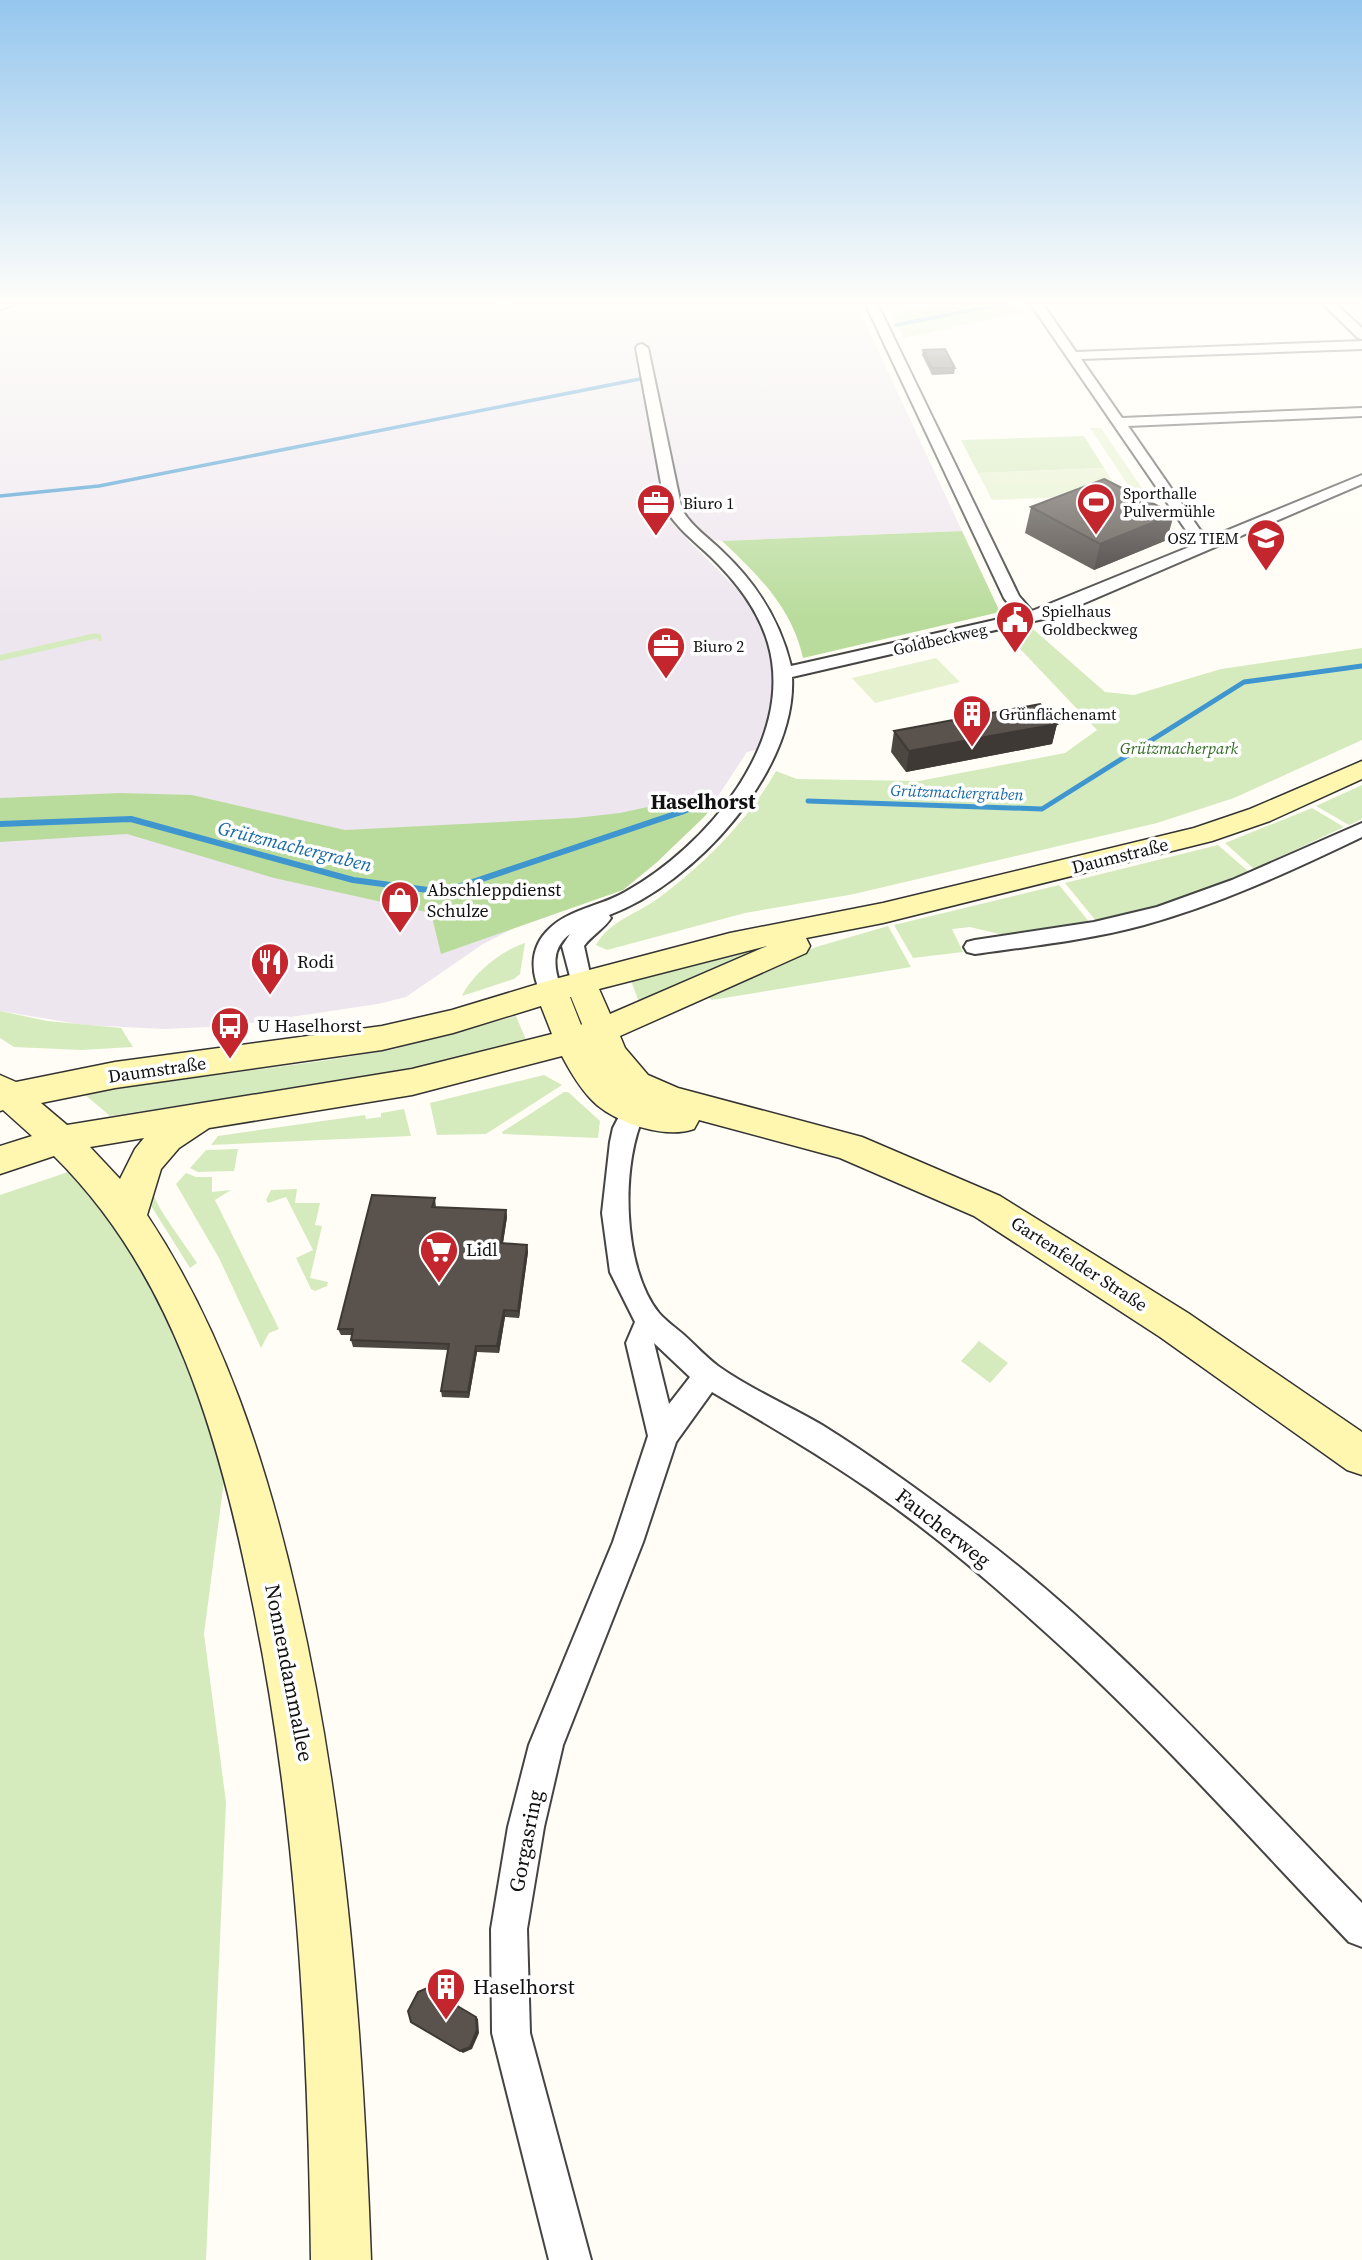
<svg xmlns="http://www.w3.org/2000/svg" width="1362" height="2260" viewBox="0 0 1362 2260" font-family="'Source Serif 4',serif">
<style>
.industrial{fill:#eee6ef}
.green{fill:#d5ebbd}
.forest{fill:#b9dc9c}
.pitch{fill:#e6f2cf}
.lines{fill:none;stroke-linecap:round;stroke-linejoin:round}
.stream-far2{stroke:#3f96cf;stroke-width:3.5}
.stream-far1{stroke:#3f96cf;stroke-width:5}
.stream{stroke:#3f96cf;stroke-width:6}
.street-casing{stroke:#444;stroke-width:4}
.secondary-casing{stroke:#333;stroke-width:3}
.street{fill:#fff;fill-rule:evenodd}
.secondary{fill:#fff6b0;fill-rule:evenodd}
.wall{fill:#4d4742}
.shaded-wall{fill:#3f3936}
.building{fill:#5a524d;stroke:#3f3936;stroke-width:2}
.labels{text-anchor:middle;stroke-width:7;stroke-linejoin:round;paint-order:stroke}
.far-poi-label{font-size:16px;fill:#111;stroke:#fff;text-anchor:start}
.far-street-label{font-size:16px;fill:#111;stroke:#fff}
.far-park-label{font-size:16px;font-style:italic;fill:#2f6b1f;stroke:#fff}
.far-water-label{font-size:16px;font-style:italic;fill:#1768a6;stroke:#fff}
.street-label{font-size:18px;fill:#111;stroke:#fff}
.poi-label{font-size:18px;fill:#111;stroke:#fff;text-anchor:start}
.water-label{font-size:19px;font-style:italic;fill:#1768a6;stroke:#fff}
.far-district-label{font-size:21px;font-weight:bold;fill:#111;stroke:#fff}
.near-street-label{font-size:21px;fill:#111;stroke:#fff}
.near-poi-label{font-size:21px;fill:#111;stroke:#fff;text-anchor:start}
</style>
<rect width="100%" height="100%" fill="#fffdf5"/>
<!-- industrial -->
<path class="industrial" d="M 0,303 L 856,303 L 962,531 L 722,541 L 686,538 L 737,589 L 757,617 L 770,653 L 773,684 L 771,708 L 756,750 L 747,752 L 705,816 L 656,863 L 623,890 L 526,922 L 483,944 L 406,997 L 378,1004 L 230,1026 L 164,1029 L 84,1025 L 0,1011 Z"/>
<!-- green -->
<path class="green" d="M 946,303 L 1019,303 L 1025,312 L 904,338 L 891,314 Z
M 1084,436 L 1104,468 L 978,473 L 961,440 Z
M 1033,629 L 1105,692 L 1134,695 L 1221,669 L 1362,648 L 1362,740 L 1234,798 L 1157,823 L 854,894 L 745,913 L 607,950 L 596,945 C 610,920 638,914 660,897 C 706,862 747,822 776,771 L 797,779 L 919,781 L 1065,753 L 1097,730 L 1007,635 Z
M 95,633 L 101,635 L 102,641 L 99,641 L 98,638 L 0,661 L 0,655 Z
M 1362,785 L 1362,819 L 1349,825 L 1316,806 Z
M 1312,808 L 1344,827 L 1254,869 L 1225,843 Z
M 1218,845 L 1249,872 C 1200,893 1149,911 1096,921 L 1065,883 Z
M 1059,885 L 1090,923 L 1008,936 L 970,927 L 952,929 L 963,952 L 913,958 L 894,925 Z
M 888,926 L 911,967 L 712,1000 L 704,994 L 816,947 Z
M 798,934 L 640,1005 L 630,978 Z
M 525,943 L 520,974 L 514,979 L 462,996 C 472,974 502,950 525,943 Z
M 0,1011 L 47,1021 L 121,1028 L 133,1047 L 81,1050 L 14,1047 L 0,1038 Z
M 516,1016 L 527,1042 L 405,1071 L 110,1116 L 83,1093 L 322,1061 L 390,1050 Z
M 544,1075 L 562,1085 L 486,1134 L 437,1135 L 430,1103 Z
M 564,1092 L 568,1092 L 600,1121 L 598,1138 L 503,1134 L 502,1132 Z
M 404,1109 L 411,1136 L 211,1145 L 218,1136 L 365,1115 L 366,1119 L 381,1117 L 381,1113 Z
M 238,1149 L 234,1171 L 198,1172 L 190,1168 L 206,1150 Z
M 74,1170 L 99,1201 L 167,1309 L 226,1465 L 204,1634 L 226,1802 L 206,2260 L 0,2260 L 0,1195 Z
M 186,1173 L 196,1177 L 212,1177 L 212,1192 L 231,1190 L 215,1200 L 279,1329 L 269,1333 L 261,1348 L 219,1258 L 176,1184 Z
M 297,1189 L 295,1203 L 320,1203 L 315,1225 L 322,1226 L 310,1278 L 328,1282 L 327,1286 L 315,1291 L 311,1289 L 296,1258 L 313,1250 L 286,1197 L 268,1203 L 266,1200 L 271,1190 Z
M 153,1193 C 157,1208 186,1246 197,1263 L 190,1268 L 153,1209 L 149,1201 Z
M 979,1341 L 1008,1363 L 990,1383 L 961,1361 Z"/>
<!-- forest -->
<path class="forest" d="M 962,531 L 1000,612 L 803,658 C 792,608 759,576 722,541 Z
M 120,793 L 192,795 L 345,830 L 575,818 L 620,813 L 693,797 L 718,798 L 705,816 L 656,863 L 623,890 L 441,954 L 431,913 L 274,878 L 127,834 L 0,842 L 0,798 Z"/>
<!-- pitch -->
<path class="pitch" d="M 1090,428 L 1101,428 L 1154,506 L 1142,506 Z
M 1104,468 L 1121,495 L 992,500 L 978,473 Z
M 936,658 L 960,682 L 875,703 L 852,678 Z"/>
<g class="lines">
<!-- stream-far2 -->
<path class="stream-far2" d="M 896,325 L 1007,303
M 0,496 L 99,486 L 640,379"/>
<!-- stream-far1 -->
<path class="stream-far1" d="M 808,801 L 1042,809 L 1244,682 L 1362,666
M 679,813 L 696,807"/>
<!-- stream -->
<path class="stream" d="M 0,824 L 131,819 L 353,880 L 443,892 L 684,811"/>
<!-- street casing -->
<g class="street-casing">
<path id="street" d="M 0,303 L 18,303 L 0,309 Z
M 865,303 L 877,303 L 1019,596 L 1032,611 L 1199,543 L 1190,536 L 1030,303 L 1042,303 L 1076,352 L 1362,341 L 1362,349 L 1081,359 L 1122,418 L 1362,408 L 1362,416 L 1128,426 L 1200,530 L 1211,537 L 1362,475 L 1362,484 L 1052,617 L 792,677 C 797,771 694,884 609,915 L 611,918 C 604,929 592,935 584,946 L 592,983 L 589,988 L 581,991 L 573,988 L 562,946 L 570,934 C 550,949 554,969 562,991 L 559,997 L 551,999 L 543,997 C 530,974 529,948 549,929 C 569,909 601,906 625,892 C 705,848 797,741 768,643 C 758,609 735,580 710,556 C 694,541 678,529 666,510 L 636,348 L 638,345 L 642,344 L 648,348 L 682,510 C 692,527 709,538 723,552 C 757,584 780,621 791,666 L 1017,615 L 1004,598 Z
M 1322,303 L 1335,303 L 1362,328 L 1362,339 L 1358,338 Z
M 1362,823 L 1362,837 C 1291,871 1220,904 1144,925 C 1089,940 1031,946 975,954 L 967,952 L 964,947 L 967,942 L 975,940 L 1094,922 L 1157,907 L 1232,880 Z
M 634,1102 L 643,1105 L 646,1111 C 620,1161 622,1268 659,1313 C 666,1321 676,1328 684,1335 C 695,1345 706,1357 718,1366 C 750,1389 788,1405 822,1425 C 875,1458 925,1495 976,1533 C 1118,1640 1238,1776 1362,1903 L 1362,1947 L 1349,1942 C 1246,1834 1146,1721 1034,1622 C 982,1575 927,1529 869,1489 C 818,1454 765,1423 712,1392 L 676,1442 L 643,1542 L 563,1745 L 544,1827 L 527,1929 L 530,2033 L 591,2260 L 549,2260 L 492,2033 L 491,1929 L 508,1827 L 529,1745 L 613,1542 L 648,1436 L 626,1343 L 635,1322 L 610,1272 L 602,1213 L 610,1142 L 613,1128 L 625,1105 ZM 654,1343 L 690,1377 L 669,1404 Z"/>
</g>
<!-- secondary casing -->
<g class="secondary-casing">
<path id="secondary" d="M 1362,761 L 1362,779 L 1270,821 L 1212,841 L 883,923 L 806,938 L 810,946 L 806,953 L 620,1036 L 625,1048 L 648,1075 L 678,1088 L 862,1137 L 1000,1196 L 1188,1313 L 1362,1432 L 1362,1475 L 1347,1470 L 1160,1337 L 974,1216 L 840,1158 L 699,1120 L 694,1129 C 665,1139 620,1124 597,1105 C 582,1092 571,1073 562,1056 L 412,1095 L 209,1128 L 179,1148 L 161,1169 L 147,1215 C 224,1331 266,1462 297,1597 C 347,1815 363,2037 371,2260 L 311,2260 C 308,2037 297,1814 251,1595 C 219,1437 172,1272 54,1156 L 0,1174 L 0,1146 L 32,1136 L 3,1110 L 0,1111 L 0,1075 L 16,1082 L 115,1062 L 382,1026 L 452,1010 L 551,980 L 730,933 L 883,903 L 1194,828 L 1250,809 ZM 767,946 L 610,1014 L 599,989 ZM 570,997 L 571,997 L 582,1024 L 581,1025 ZM 541,1006 L 552,1034 L 412,1069 L 67,1125 L 41,1103 L 115,1088 L 382,1050 L 453,1033 ZM 144,1138 L 135,1149 L 120,1179 L 90,1147 Z"/>
</g>
<!-- street -->
<use href="#street" class="street"/>
<!-- secondary -->
<use href="#secondary" class="secondary"/>
</g>
<!-- wall -->
<path class="wall" d="M 923,350 L 955,368 L 954,374 L 932,375 L 922,355 Z
M 1031,507 L 1167,540 L 1094,570 L 1025,533 Z
M 1057,724 L 1052,744 L 906,772 L 891,752 L 894,731 Z
M 435,1198 L 436,1207 L 506,1210 L 507,1217 L 503,1243 L 527,1245 L 528,1252 L 519,1318 L 505,1317 L 499,1353 L 477,1352 L 469,1398 L 442,1397 L 441,1391 L 448,1350 L 353,1347 L 351,1340 L 352,1335 L 341,1335 L 338,1329 Z"/>
<!-- shaded-wall -->
<path class="shaded-wall" d="M 1174,514 L 1167,540 L 1094,570 L 1100,544 Z
M 1057,724 L 1052,744 L 906,772 L 909,751 Z
M 506,1210 L 507,1217 L 502,1249 L 501,1243 Z
M 527,1245 L 528,1252 L 519,1318 L 518,1311 Z
M 504,1310 L 505,1317 L 499,1353 L 497,1346 Z
M 476,1346 L 477,1352 L 469,1398 L 468,1392 Z
M 476,2017 L 478,2019 L 479,2033 L 472,2049 L 463,2053 L 460,2051 Z"/>
<!-- building -->
<path class="building" d="M 945,349 L 955,368 L 932,368 L 923,350 Z
M 1104,479 L 1174,514 L 1100,544 L 1031,507 Z
M 1040,704 L 1057,724 L 909,751 L 894,731 Z
M 372,1195 L 435,1198 L 432,1207 L 506,1210 L 501,1243 L 527,1245 L 518,1311 L 504,1310 L 497,1346 L 476,1346 L 468,1392 L 441,1391 L 449,1344 L 351,1340 L 353,1329 L 338,1329 Z
M 427,1988 L 476,2017 L 477,2030 L 470,2047 L 460,2051 L 411,2022 L 408,2011 L 418,1992 Z"/>
<!-- sky -->
<linearGradient id="sky" x2="0" y2="1"><stop stop-color="#95c6ee"/><stop offset="0.49" stop-color="#fffefa"/><stop offset="1" stop-color="#fffefa" stop-opacity="0"/></linearGradient>
<rect width="1362" height="619" fill="url(#sky)"/>
<!-- icons -->
<defs>
<g id="stadium-pin" transform="scale(2.0125)"><path d="M0 17L-7.5 6A9.5 9.5 0 1 1 7.5 6Z" fill="#c4262e" stroke="#fff"/><path d="M0-5a6.5 5 0 1 0 0 10a6.5 5 0 1 0 0-10ZM-3.5-1.8h7v3.6h-7Z" fill="#fff"/></g>
<g id="office-pin" transform="scale(2.0125)"><path d="M0 17L-7.5 6A9.5 9.5 0 1 1 7.5 6Z" fill="#c4262e" stroke="#fff"/><path d="M-6-3h4V-5.5h4V-3h4V5H-6ZM-1-4.5V-3h2v-1.5ZM-6 0V1H6V0Z" fill="#fff"/></g>
<g id="school-pin" transform="scale(2.0125)"><path d="M0 17L-7.5 6A9.5 9.5 0 1 1 7.5 6Z" fill="#c4262e" stroke="#fff"/><path d="M0-5L7-2L0 1L-7-2ZM-4 1L0 2.5L4 1V4Q0 6-4 4Z" fill="#fff"/></g>
<g id="civic-pin" transform="scale(2.0125)"><path d="M0 17L-7.5 6A9.5 9.5 0 1 1 7.5 6Z" fill="#c4262e" stroke="#fff"/><path d="M-.6-6.5H3V-4.5H.6V-3L4-1V1h2V6H-6V1h2V-1L-.6-3ZM-1.2 2.5V6h2.4V2.5Z" fill="#fff"/></g>
<g id="building-pin" transform="scale(2.0125)"><path d="M0 17L-7.5 6A9.5 9.5 0 1 1 7.5 6Z" fill="#c4262e" stroke="#fff"/><path d="M-4-6H4V6H1V3H-1V6H-4ZM-2.5-4.3h1.7v1.8h-1.7ZM.8-4.3h1.7v1.8H.8ZM-2.5-1h1.7V.8h-1.7ZM.8-1h1.7V.8H.8Z" fill="#fff"/></g>
<g id="shop-pin" transform="scale(2.0125)"><path d="M0 17L-7.5 6A9.5 9.5 0 1 1 7.5 6Z" fill="#c4262e" stroke="#fff"/><path d="M-5-2.5h2.3a2.7 3.5 0 0 1 5.4 0H5L5.5 6h-11ZM-1.5-2.5h3a1.5 2.3 0 0 0-3 0Z" fill="#fff"/></g>
<g id="restaurant-pin" transform="scale(2.0125)"><path d="M0 17L-7.5 6A9.5 9.5 0 1 1 7.5 6Z" fill="#c4262e" stroke="#fff"/><path d="M-5-6h1v4h1v-4h1v4h1v-4h1v5L-1.5 .5V6h-2V.5L-5-1ZM5-6V6H3V1.5H1.5Q1.5-4 5-6Z" fill="#fff"/></g>
<g id="bus-pin" transform="scale(2.0125)"><path d="M0 17L-7.5 6A9.5 9.5 0 1 1 7.5 6Z" fill="#c4262e" stroke="#fff"/><path d="M-5-6H5V4H4V6H2V4H-2V6H-4V4H-5ZM-3.5-4V0h7V-4ZM-3.5 1.2v1.5H-2V1.2ZM2 1.2v1.5H3.5V1.2Z" fill="#fff"/></g>
<g id="supermarket-pin" transform="scale(2.0125)"><path d="M0 17L-7.5 6A9.5 9.5 0 1 1 7.5 6Z" fill="#c4262e" stroke="#fff"/><path d="M-6-5.5h2.5l.6 2H6L4.5 2H-2.5L-4.4-4H-6ZM-1.5 3.2a1.3 1.3 0 1 0 .1 0ZM3 3.2a1.3 1.3 0 1 0 .1 0Z" fill="#fff"/></g>
</defs>
<g fill-rule="evenodd">
<use href="#stadium-pin" x="1096" y="502"/>
<use href="#office-pin" x="656" y="503"/>
<use href="#school-pin" x="1266" y="538"/>
<use href="#civic-pin" x="1015" y="620"/>
<use href="#office-pin" x="666" y="646"/>
<use href="#building-pin" x="972" y="714"/>
<use href="#shop-pin" x="400" y="900"/>
<use href="#restaurant-pin" x="270" y="962"/>
<use href="#bus-pin" x="230" y="1026"/>
<use href="#supermarket-pin" x="439" y="1250"/>
<use href="#building-pin" x="446" y="1987"/>
</g>
<g class="labels">
<!-- far-poi labels -->
<g class="far-poi-label">
<text x="1123" y="499">Sporthalle<tspan x="1123" dy="18">Pulvermühle</tspan></text>
<text x="683" y="509">Biuro 1</text>
<text x="1239" y="544" text-anchor="end">OSZ TIEM</text>
<text x="1042" y="617">Spielhaus<tspan x="1042" dy="18">Goldbeckweg</tspan></text>
<text x="693" y="652">Biuro 2</text>
<text x="999" y="720">Grünflächenamt</text>
</g>
<!-- far-street labels -->
<g class="far-street-label">
<text transform="translate(940 639) rotate(-13)" y="6">Goldbeckweg</text>
</g>
<!-- far-park labels -->
<g class="far-park-label">
<text x="1179" y="754">Grützmacherpark</text>
</g>
<!-- far-water labels -->
<g class="far-water-label">
<text transform="translate(957 792) rotate(2)" y="6">Grützmachergraben</text>
</g>
<!-- street labels -->
<g class="street-label">
<text transform="translate(1120 856) rotate(-14)" y="6">Daumstraße</text>
<text transform="translate(157 1070) rotate(-8)" y="6">Daumstraße</text>
<text transform="translate(1079 1264) rotate(33)" y="6">Gartenfelder Straße</text>
</g>
<!-- poi labels -->
<g class="poi-label">
<text x="427" y="896">Abschleppdienst<tspan x="427" dy="21">Schulze</tspan></text>
<text x="297" y="968">Rodi</text>
<text x="257" y="1032">U Haselhorst</text>
<text x="466" y="1256">Lidl</text>
</g>
<!-- water labels -->
<g class="water-label">
<text transform="translate(295 846) rotate(14)" y="7">Grützmachergraben</text>
</g>
<!-- far-district labels -->
<g class="far-district-label">
<text x="703" y="809">Haselhorst</text>
</g>
<!-- near-street labels -->
<g class="near-street-label">
<text transform="translate(943 1528) rotate(38)" y="7">Faucherweg</text>
<text transform="translate(289 1673) rotate(79)" y="7">Nonnendammallee</text>
<text transform="translate(526 1841) rotate(-79)" y="7">Gorgasring</text>
</g>
<!-- near-poi labels -->
<g class="near-poi-label">
<text x="473" y="1994">Haselhorst</text>
</g>
</g>
</svg>
